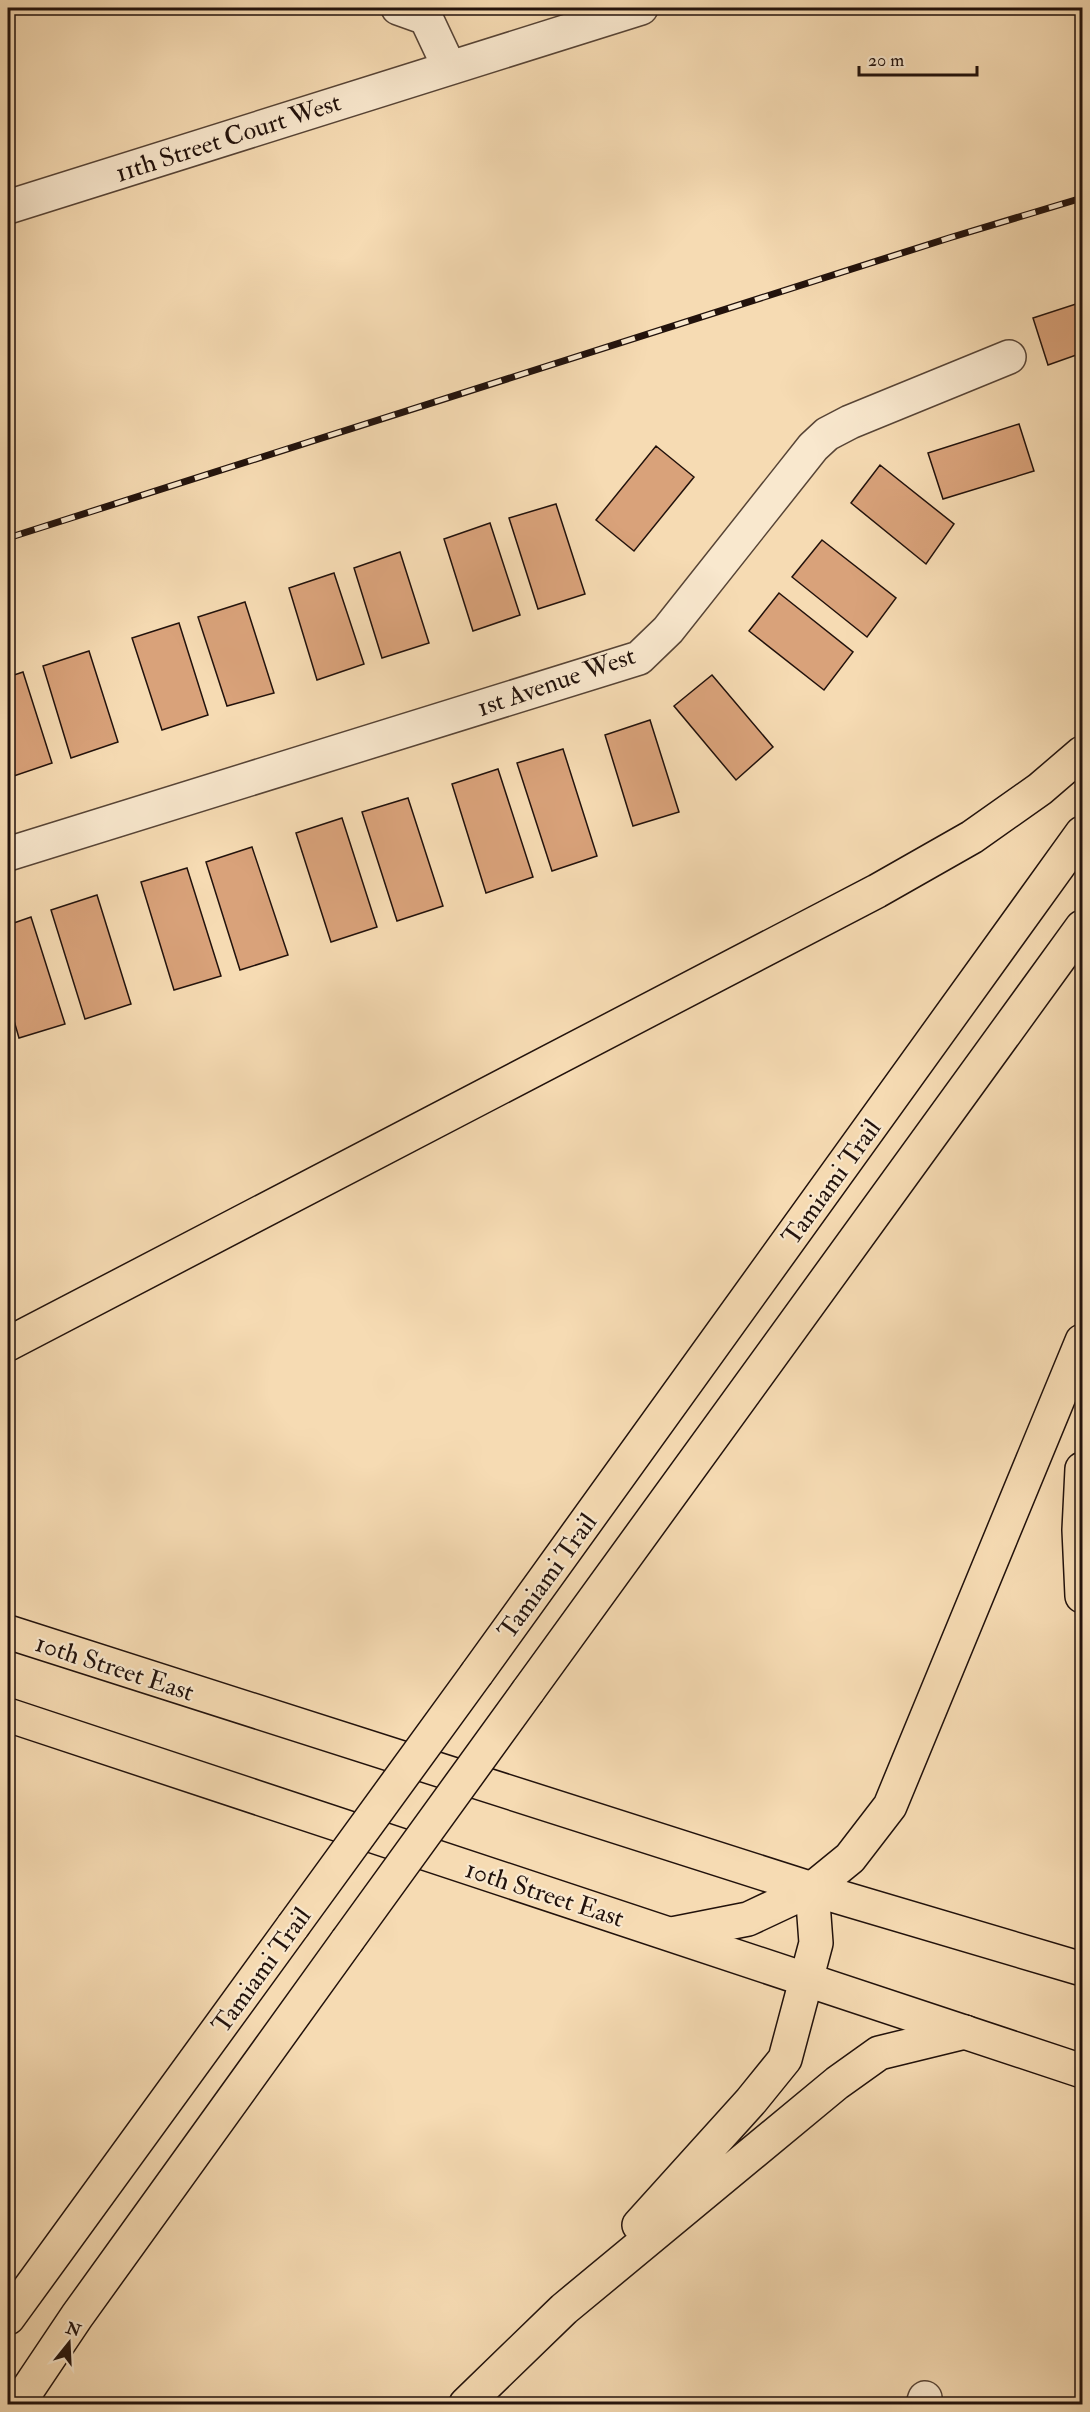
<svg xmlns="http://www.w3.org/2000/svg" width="1090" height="2412" viewBox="0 0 1090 2412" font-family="'IM FELL Double Pica',serif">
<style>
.building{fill:#d9a27a;stroke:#22120c;stroke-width:1.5}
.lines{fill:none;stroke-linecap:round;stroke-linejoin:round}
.street-casing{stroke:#574436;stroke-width:36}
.primary-casing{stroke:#22120c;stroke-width:36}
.highway-casing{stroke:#22120c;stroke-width:36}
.street{stroke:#f9e8ce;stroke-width:33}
.primary{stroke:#f6dbb3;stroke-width:33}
.highway{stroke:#f6dbb3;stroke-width:33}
.rail-casing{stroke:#22120c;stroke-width:7}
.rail{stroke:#f9e8ce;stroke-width:4.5;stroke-dasharray:14;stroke-linecap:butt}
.highway-bridge-casing{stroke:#22120c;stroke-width:36;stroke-linecap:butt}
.highway-bridge{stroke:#f6dbb3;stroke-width:33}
.labels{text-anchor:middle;stroke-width:4.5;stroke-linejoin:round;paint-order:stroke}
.street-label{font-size:26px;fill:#22120c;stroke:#f9e8ce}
</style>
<rect width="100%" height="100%" fill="#f6dbb3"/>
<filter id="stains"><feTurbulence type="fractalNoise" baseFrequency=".00333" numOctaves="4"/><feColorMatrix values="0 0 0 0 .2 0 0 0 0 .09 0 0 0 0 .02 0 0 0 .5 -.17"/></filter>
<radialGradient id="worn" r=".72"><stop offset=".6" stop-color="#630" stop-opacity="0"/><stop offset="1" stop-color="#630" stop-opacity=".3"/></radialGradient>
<!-- building -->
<path class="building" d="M 1082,302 L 1082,353 L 1048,365 L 1033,318 Z
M 1019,424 L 1034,471 L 943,499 L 928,453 Z
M 656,446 L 694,477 L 634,551 L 596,520 Z
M 880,465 L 954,524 L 926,564 L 851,503 Z
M 556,504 L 585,594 L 538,609 L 509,518 Z
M 490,523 L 520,615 L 473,631 L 444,539 Z
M 822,540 L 896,598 L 867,637 L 792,577 Z
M 400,552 L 429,643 L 382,658 L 354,568 Z
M 334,573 L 364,664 L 317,680 L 289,588 Z
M 779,593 L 853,652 L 824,690 L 749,631 Z
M 245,602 L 274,693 L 227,706 L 198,617 Z
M 179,623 L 208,715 L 162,730 L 132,638 Z
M 89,651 L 118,742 L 71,758 L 43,666 Z
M 23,672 L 52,763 L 8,778 L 8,677 Z
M 712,675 L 773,747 L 736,780 L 674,706 Z
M 650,720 L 679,812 L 633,826 L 605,735 Z
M 563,749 L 597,856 L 552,871 L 517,763 Z
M 498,769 L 533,877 L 486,893 L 452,784 Z
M 408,798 L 443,906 L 397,921 L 362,812 Z
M 342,818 L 377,927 L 331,942 L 296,833 Z
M 252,847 L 288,955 L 240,970 L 206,862 Z
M 187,868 L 221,976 L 174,990 L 141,882 Z
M 97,895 L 131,1004 L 85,1019 L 51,910 Z
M 31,917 L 65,1024 L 19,1038 L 8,1000 L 8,925 Z"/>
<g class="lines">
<!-- street casing -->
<g class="street-casing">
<path id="street" d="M 398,8 L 426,18 L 449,67
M 8,207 L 641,8
M 8,854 L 639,658 L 668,630 L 813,447 L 827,434 L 850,422 L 1009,357
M 923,2404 L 925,2398"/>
</g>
<!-- primary casing -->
<g class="primary-casing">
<path id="primary" d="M 8,1632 L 812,1889 L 1082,1969
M 8,1715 L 1082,2071"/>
</g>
<!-- highway casing -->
<g class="highway-casing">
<path id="highway" d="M 8,1344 L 877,891 L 972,837 L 1040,789 L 1082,753
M 1082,1469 L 1079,1530 L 1082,1596
M 477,1673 L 1082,833
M 528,1691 L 1082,927
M 672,1934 L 748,1919 L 812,1889 L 850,1858 L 890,1806 L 1082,1341
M 639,2225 L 751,2101 L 785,2059 L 816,1943 L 812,1889
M 8,2318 L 293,1926
M 18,2404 L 77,2316 L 347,1941
M 466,2404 L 564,2309 L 837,2083 L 879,2053 L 965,2032"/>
</g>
<!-- street -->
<use href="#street" class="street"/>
<!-- primary -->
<use href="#primary" class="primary"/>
<!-- highway -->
<use href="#highway" class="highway"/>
<!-- rail casing -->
<g class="rail-casing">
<path id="rail" d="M 8,538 L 949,238 L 1082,198"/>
</g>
<!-- rail -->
<use href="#rail" class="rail"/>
<!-- highway-bridge casing -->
<g class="highway-bridge-casing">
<path id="highway-bridge" d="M 293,1926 L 477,1673
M 347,1941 L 528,1691"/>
</g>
<!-- highway-bridge -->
<use href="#highway-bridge" class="highway-bridge"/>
</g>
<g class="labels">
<!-- street labels -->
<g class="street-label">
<text transform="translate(228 137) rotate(-18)" y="9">11th Street Court West</text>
<text transform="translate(556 681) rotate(-19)" y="9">1st Avenue West</text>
<text transform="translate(831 1182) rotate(-54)" y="9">Tamiami Trail</text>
<text transform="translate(547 1576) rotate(-54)" y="9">Tamiami Trail</text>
<text transform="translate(115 1667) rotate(18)" y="9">10th Street East</text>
<text transform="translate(545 1893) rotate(18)" y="9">10th Street East</text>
<text transform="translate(261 1970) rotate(-54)" y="9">Tamiami Trail</text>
</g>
</g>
<!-- margin -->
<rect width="1090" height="2412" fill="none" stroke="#f6dbb3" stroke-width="30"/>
<rect x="9" y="9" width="1072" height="2394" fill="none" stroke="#22120c" stroke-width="3"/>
<rect x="15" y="15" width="1060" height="2382" fill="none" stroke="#22120c" stroke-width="1.5"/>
<!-- north arrow -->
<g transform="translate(69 2343) rotate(18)" stroke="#f9e8ce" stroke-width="4.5" paint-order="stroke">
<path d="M0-4.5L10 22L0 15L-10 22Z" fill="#22120c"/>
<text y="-9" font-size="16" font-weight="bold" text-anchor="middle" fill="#22120c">N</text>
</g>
<!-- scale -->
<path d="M859 66v9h118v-9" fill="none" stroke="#22120c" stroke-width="3"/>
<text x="868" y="66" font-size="18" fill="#22120c" stroke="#f9e8ce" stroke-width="4.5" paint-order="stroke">20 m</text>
<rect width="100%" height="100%" filter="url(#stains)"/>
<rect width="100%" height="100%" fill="url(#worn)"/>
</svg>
